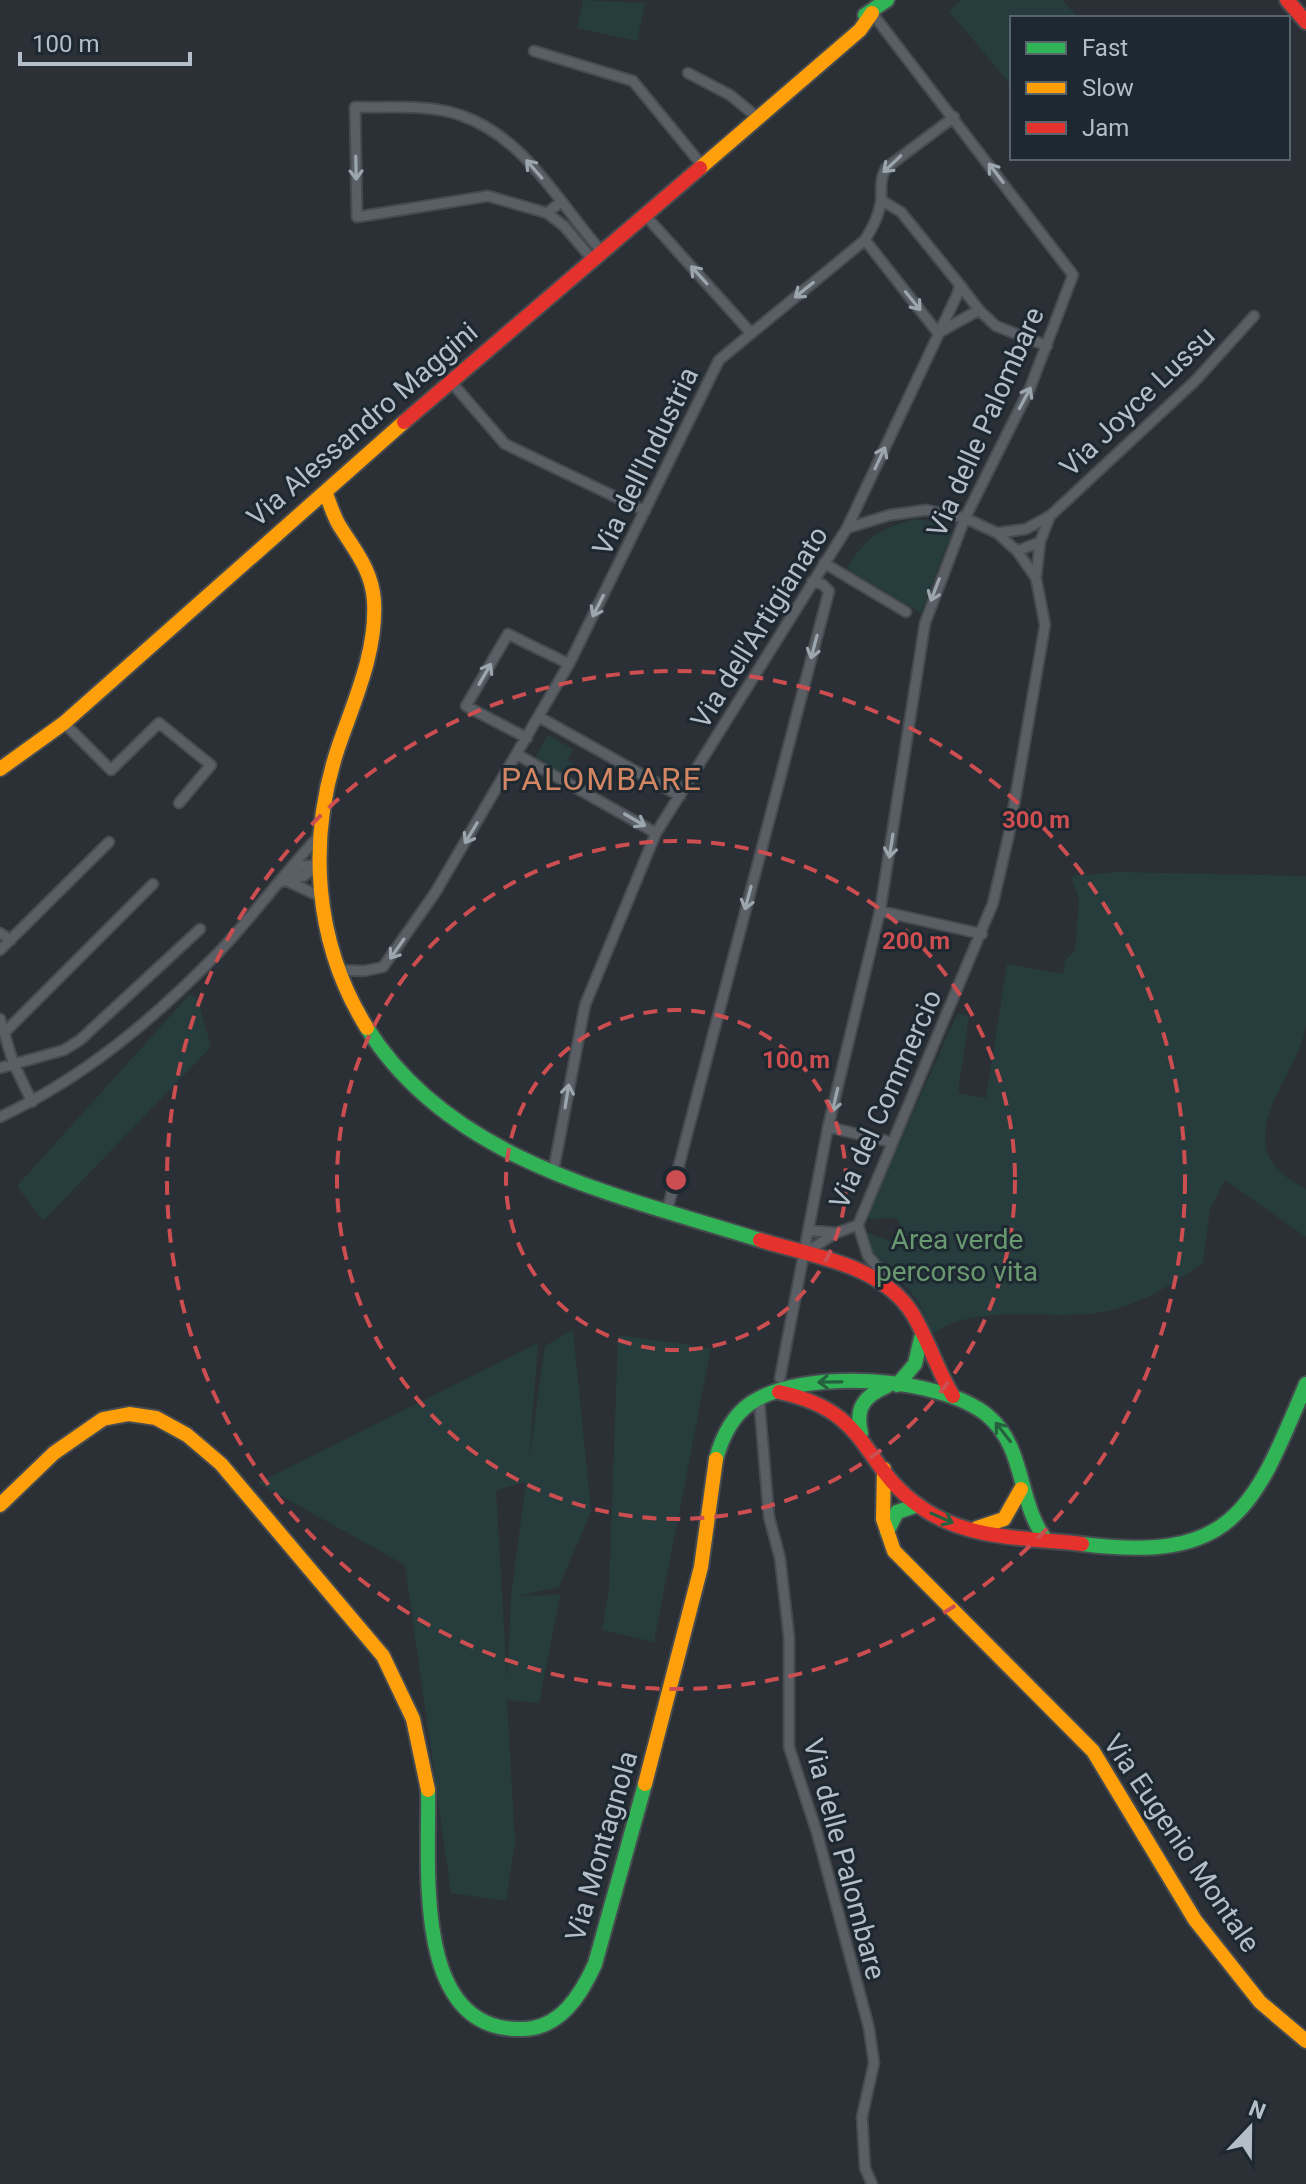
<svg xmlns="http://www.w3.org/2000/svg" width="1306" height="2184" viewBox="0 0 1306 2184" font-family="Roboto,sans-serif">
<style>
.green{fill:#273d3d;fill-rule:evenodd}
.lines{fill:none;stroke-linecap:round;stroke-linejoin:round}
.street-casing{stroke:#464b4f;stroke-width:13}
.fast-casing{stroke:#464b4f;stroke-width:18}
.slow-casing{stroke:#464b4f;stroke-width:18}
.jam-casing{stroke:#464b4f;stroke-width:18}
.street{stroke:#595f65;stroke-width:9}
.fast{stroke:#30b455;stroke-width:14}
.slow{stroke:#ff9f0a;stroke-width:14}
.jam{stroke:#e5322d;stroke-width:14}
.oneway{stroke:#9ca6af}
.oneway2{stroke:#25603f}
.ring{fill:none;stroke:#cd4e50;stroke-width:4;stroke-dasharray:14 10}
.labels{text-anchor:middle;stroke-width:6;stroke-linejoin:round;paint-order:stroke}
.street-label{font-size:28px;fill:#b3bec8;stroke:#1d2831}
.park-label{font-size:28px;fill:#6a9970;stroke:#1d2831}
.quarter-label{font-size:32px;letter-spacing:2px;fill:#d38663;stroke:#1d2831}
.centre{fill:#cd4e50;stroke:#1d2831;stroke-width:4}
.ring-label{font-size:24px;text-anchor:middle;font-weight:bold;fill:#cd4e50;stroke:#1d2831;stroke-width:6;stroke-linejoin:round;paint-order:stroke}
</style>
<rect width="100%" height="100%" fill="#2a3036"/>
<!-- green -->
<path class="green" d="M 583,0 L 645,3 L 637,41 L 577,28 Z
M 962,0 L 1063,0 L 1078,18 L 1012,18 L 1012,86 L 949,11 Z
M 915,519 L 945,523 L 952,533 L 921,613 L 847,569 C 865,537 880,529 915,519 Z
M 548,735 L 573,749 L 568,760 L 574,764 L 567,776 L 535,758 Z
M 1118,872 L 1306,876 C 1306,924 1306,975 1306,1023 C 1302,1076 1216,1145 1306,1189 L 1306,1237 L 1225,1180 L 1210,1209 L 1203,1263 C 1172,1285 1135,1308 1097,1313 C 1043,1320 980,1303 933,1333 C 927,1322 922,1309 915,1298 C 898,1271 875,1270 866,1232 L 895,1243 L 901,1232 L 898,1218 L 870,1219 L 867,1215 L 957,1014 L 969,1016 L 958,1093 L 986,1098 L 1007,964 L 1063,974 L 1065,960 L 1075,951 L 1079,899 L 1071,876 Z
M 190,994 L 198,1000 L 211,1047 L 43,1221 L 17,1186 Z
M 573,1330 L 591,1511 L 559,1587 L 518,1596 L 560,1595 L 539,1703 L 507,1700 L 515,1842 L 506,1901 L 451,1893 L 405,1565 L 258,1483 L 538,1343 L 529,1460 L 545,1346 ZM 526,1482 L 511,1597 L 507,1679 L 496,1490 Z
M 618,1335 L 711,1348 L 654,1642 L 602,1630 L 609,1590 Z"/>
<g class="lines">
<!-- street casing -->
<g class="street-casing">
<path id="street" d="M 534,51 L 633,81 L 701,164
M 688,73 L 730,95 L 757,117
M 561,202 L 547,213 L 564,226 L 592,259
M 547,213 L 488,196 L 357,217 L 355,107 C 388,108 430,104 460,115 C 525,137 558,202 601,251
M 644,214 L 751,333
M 865,240 L 938,333 L 979,310 L 996,326 L 1047,346
M 960,285 L 979,310
M 452,383 L 505,444 L 645,511
M 997,533 L 1026,529 L 1050,516 L 1196,380 L 1254,316
M 1017,551 L 1040,542
M 824,563 L 906,612
M 1036,578 L 1040,542 L 1050,516
M 539,717 L 680,796
M 64,723 L 111,770 L 159,723 L 211,765 L 179,803
M 527,738 L 466,706 L 508,634 L 569,664
M 518,755 L 656,833
M 286,874 L 302,866 L 317,865
M 285,880 L 304,876 L 317,865
M 277,884 L 285,880 L 319,896
M 880,911 L 982,934
M 0,933 L 11,940
M 0,950 L 109,842
M 339,970 L 364,971 L 383,967 L 435,893 L 569,664 L 719,360 L 865,240 C 872,228 879,216 881,201 C 882,187 879,181 886,168 L 954,117
M 0,1019 L 13,1062 L 32,1102
M 5,1032 L 153,884
M 0,1068 L 64,1050 L 80,1040 L 200,929
M 0,1117 C 85,1077 154,1019 219,952 C 254,915 284,873 319,836
M 828,1127 L 891,1142
M 553,1173 L 585,1005 L 656,833 L 847,528 L 957,295 L 960,285 L 901,212 L 881,200
M 667,1211 L 829,591 L 822,584 L 812,582
M 858,1225 L 868,1256 L 890,1282
M 808,1230 L 836,1233
M 803,1254 L 836,1233 L 858,1225 L 993,903 L 1009,834 L 1045,625 L 1036,578 L 1017,551 L 997,533 L 965,518 L 926,510 L 890,515 L 847,528
M 780,1378 L 828,1127 L 880,911 L 925,623 L 965,518 L 1030,388 L 1073,275 L 872,13
M 759,1399 L 769,1517 L 780,1558 L 789,1637 L 789,1747 L 817,1833 L 869,2028 L 874,2063 L 862,2117 L 865,2168 L 872,2184"/>
</g>
<!-- fast casing -->
<g class="fast-casing">
<path id="fast" d="M 865,15 L 887,0
M 367,1028 C 451,1162 618,1195 760,1240
M 897,1385 L 915,1364 L 921,1338
M 861,1433 C 855,1408 864,1396 887,1386
M 716,1459 C 722,1437 732,1416 751,1403 C 803,1368 939,1376 987,1415 C 1026,1447 1017,1502 1046,1540
M 887,1532 L 897,1512 L 918,1505
M 1082,1544 C 1233,1563 1253,1511 1306,1384
M 428,1790 C 430,1861 410,2032 522,2029 C 560,2029 581,1995 595,1964 L 645,1784"/>
</g>
<!-- slow casing -->
<g class="slow-casing">
<path id="slow" d="M 700,168 L 860,30 L 872,13
M 325,492 C 330,503 333,515 339,525 C 355,551 372,570 374,601 C 377,652 354,701 338,748 C 307,841 314,943 367,1028
M 0,769 L 64,723 L 404,422
M 884,1469 L 883,1519 L 894,1551 L 1093,1751 L 1195,1920 L 1260,2002 L 1306,2041
M 0,1505 L 54,1453 L 103,1419 L 129,1414 L 156,1418 L 187,1435 L 221,1464 L 383,1656 L 413,1719 L 428,1790
M 977,1528 L 1004,1519 L 1021,1489
M 645,1784 L 701,1567 L 716,1459"/>
</g>
<!-- jam casing -->
<g class="jam-casing">
<path id="jam" d="M 1287,0 L 1306,22
M 404,422 L 700,168
M 760,1240 C 811,1256 881,1264 912,1313 C 928,1339 937,1370 953,1396
M 779,1392 C 873,1412 858,1464 922,1508 C 968,1540 1029,1538 1082,1544"/>
</g>
<!-- street -->
<use href="#street" class="street"/>
<!-- fast -->
<use href="#fast" class="fast"/>
<!-- slow -->
<use href="#slow" class="slow"/>
<!-- jam -->
<use href="#jam" class="jam"/>
</g>
<!-- one-way arrows -->
<defs><path id="oneway-shaft" d="M-6 0H5M1.5-3L5.5 0L1.5 3" fill="none" stroke-width="1.6" stroke-linecap="round" stroke-linejoin="round" transform="scale(2)"/></defs>
<g class="oneway">
<use href="#oneway-shaft" transform="translate(892 164) rotate(137)"/>
<use href="#oneway-shaft" transform="translate(356 168) rotate(89)"/>
<use href="#oneway-shaft" transform="translate(534 169) rotate(-131)"/>
<use href="#oneway-shaft" transform="translate(996 173) rotate(-127)"/>
<use href="#oneway-shaft" transform="translate(699 275) rotate(-132)"/>
<use href="#oneway-shaft" transform="translate(804 290) rotate(141)"/>
<use href="#oneway-shaft" transform="translate(913 301) rotate(51)"/>
<use href="#oneway-shaft" transform="translate(1025 398) rotate(-62)"/>
<use href="#oneway-shaft" transform="translate(880 458) rotate(-65)"/>
<use href="#oneway-shaft" transform="translate(935 590) rotate(111)"/>
<use href="#oneway-shaft" transform="translate(598 606) rotate(117)"/>
<use href="#oneway-shaft" transform="translate(814 647) rotate(105)"/>
<use href="#oneway-shaft" transform="translate(485 674) rotate(-60)"/>
<use href="#oneway-shaft" transform="translate(635 820) rotate(30)"/>
<use href="#oneway-shaft" transform="translate(471 833) rotate(121)"/>
<use href="#oneway-shaft" transform="translate(891 846) rotate(99)"/>
<use href="#oneway-shaft" transform="translate(748 898) rotate(105)"/>
<use href="#oneway-shaft" transform="translate(397 949) rotate(125)"/>
<use href="#oneway-shaft" transform="translate(567 1096) rotate(-81)"/>
<use href="#oneway-shaft" transform="translate(835 1100) rotate(103)"/>
</g>
<g class="oneway2">
<use href="#oneway-shaft" transform="translate(830 1382) rotate(179)"/>
<use href="#oneway-shaft" transform="translate(1003 1432) rotate(-128)"/>
<use href="#oneway-shaft" transform="translate(942 1518) rotate(24)"/>
</g>
<!-- distance rings -->
<g class="ring">
<circle cx="676" cy="1180" r="170"/>
<circle cx="676" cy="1180" r="339"/>
<circle cx="676" cy="1180" r="509"/>
</g>
<g class="labels">
<!-- street labels -->
<g class="street-label">
<text transform="translate(1137 401) rotate(-44)" y="10">Via Joyce Lussu</text>
<text transform="translate(985 422) rotate(-66)" y="10">Via delle Palombare</text>
<text transform="translate(362 424) rotate(-41)" y="10">Via Alessandro Maggini</text>
<text transform="translate(645 461) rotate(-64)" y="10">Via dell'Industria</text>
<text transform="translate(759 627) rotate(-58)" y="10">Via dell'Artigianato</text>
<text transform="translate(885 1099) rotate(-66)" y="10">Via del Commercio</text>
<text transform="translate(1182 1843) rotate(56)" y="10">Via Eugenio Montale</text>
<text transform="translate(601 1846) rotate(-74)" y="10">Via Montagnola</text>
<text transform="translate(845 1859) rotate(75)" y="10">Via delle Palombare</text>
</g>
<!-- park labels -->
<g class="park-label">
<text x="957" y="1249">Area verde<tspan x="957" dy="32">percorso vita</tspan></text>
</g>
<!-- quarter labels -->
<g class="quarter-label">
<text x="602" y="790">PALOMBARE</text>
</g>
</g>
<circle cx="676" cy="1180" r="12" class="centre"/>
<g class="ring-label">
<text x="1036" y="828">300 m</text>
<text x="916" y="949">200 m</text>
<text x="796" y="1068">100 m</text>
</g>
<!-- legend -->
<rect x="1010" y="16" width="280" height="144" fill="#1d2831" stroke="#59646d" stroke-width="2"/>
<rect x="1026" y="42" width="40" height="12" fill="#30b455" stroke="#59646d" stroke-width="2"/>
<text x="1082" y="56" font-size="24" fill="#b3bec8">Fast</text>
<rect x="1026" y="82" width="40" height="12" fill="#ff9f0a" stroke="#59646d" stroke-width="2"/>
<text x="1082" y="96" font-size="24" fill="#b3bec8">Slow</text>
<rect x="1026" y="122" width="40" height="12" fill="#e5322d" stroke="#59646d" stroke-width="2"/>
<text x="1082" y="136" font-size="24" fill="#b3bec8">Jam</text>
<!-- north arrow -->
<g transform="translate(1250 2128) rotate(22)" stroke="#1d2831" stroke-width="6" paint-order="stroke">
<path d="M0-6L14 30L0 20L-14 30Z" fill="#b3bec8"/>
<text y="-12" font-size="22" font-weight="bold" text-anchor="middle" fill="#b3bec8">N</text>
</g>
<!-- scale -->
<path d="M20 52v12h170v-12" fill="none" stroke="#b3bec8" stroke-width="4"/>
<text x="32" y="52" font-size="24" fill="#b3bec8" stroke="#1d2831" stroke-width="6" paint-order="stroke">100 m</text>
</svg>
